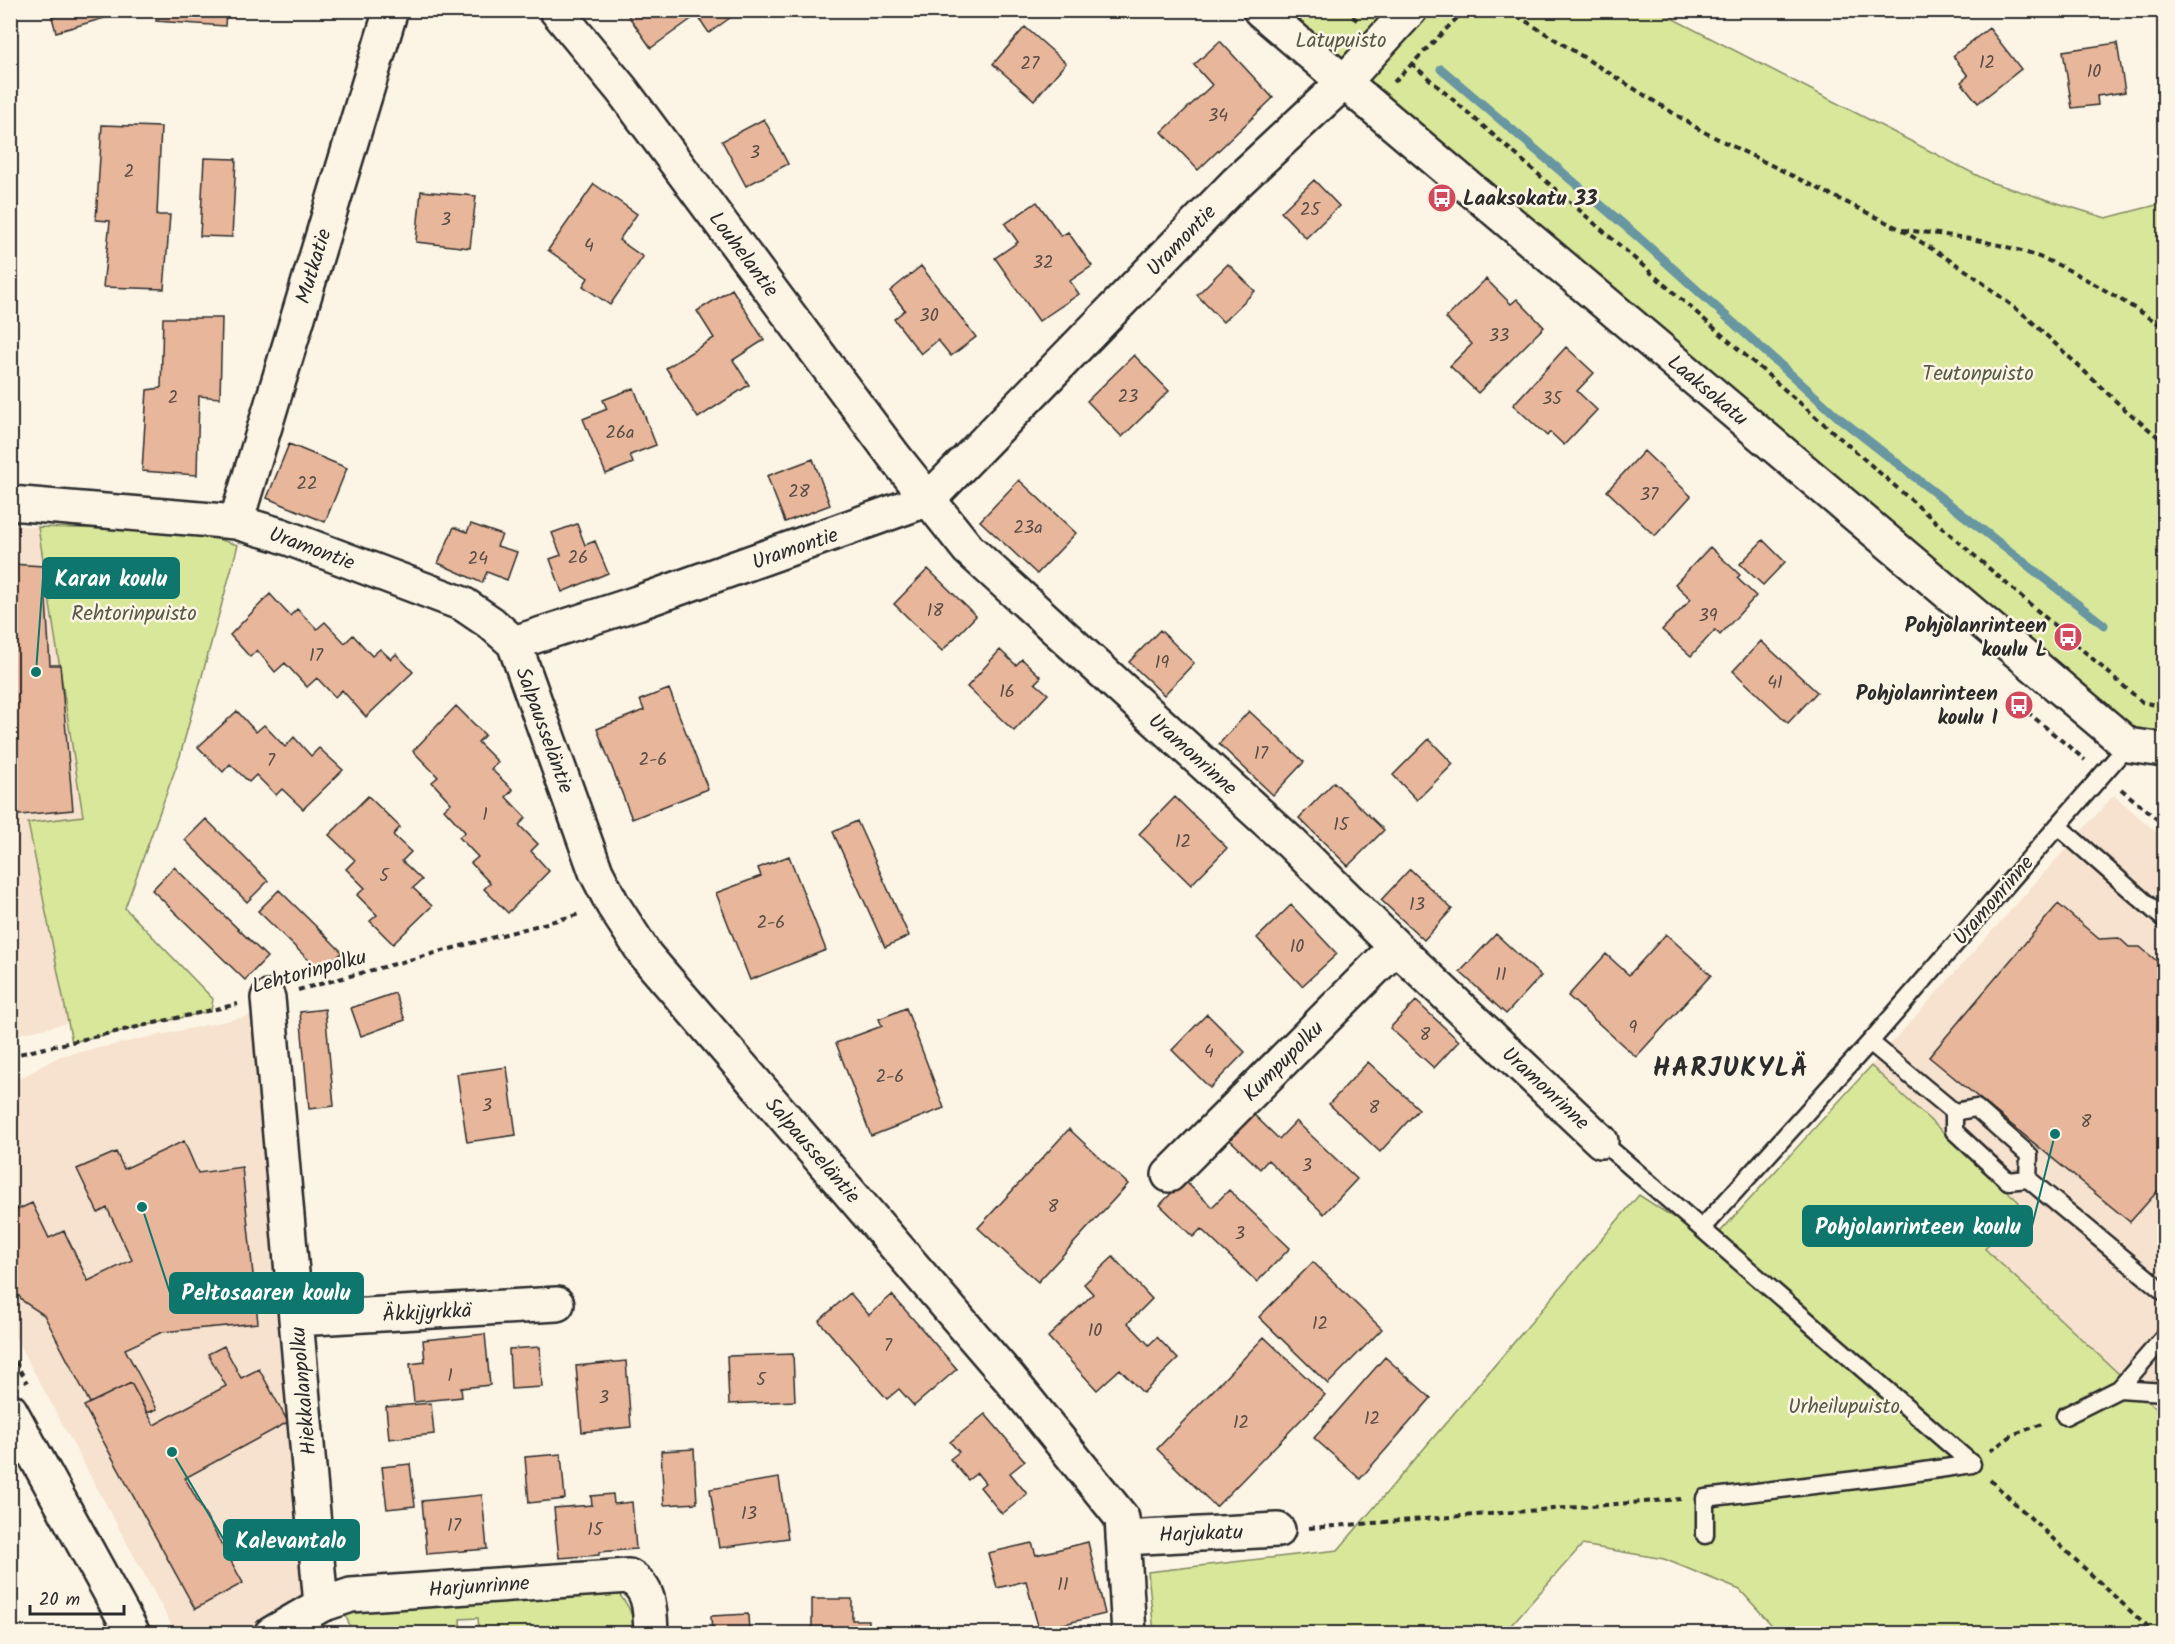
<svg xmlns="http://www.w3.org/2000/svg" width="2175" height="1644" viewBox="0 0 2175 1644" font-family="Kalam,sans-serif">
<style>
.built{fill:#f6e2ce}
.green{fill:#d9e79a;stroke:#828962;stroke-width:1.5}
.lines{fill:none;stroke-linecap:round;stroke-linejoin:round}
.stream{stroke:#6896a1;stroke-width:9}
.building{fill:#e8b69a;stroke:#2b2b2b;stroke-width:1.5}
.service-casing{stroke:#2b2b2b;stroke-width:21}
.minor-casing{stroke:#2b2b2b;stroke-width:38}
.tertiary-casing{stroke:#2b2b2b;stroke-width:38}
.path{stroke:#2b2b2b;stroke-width:4;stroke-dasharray:6 4.5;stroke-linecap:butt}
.service{stroke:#fcf5e5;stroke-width:16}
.minor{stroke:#fcf5e5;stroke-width:33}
.tertiary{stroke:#fcf5e5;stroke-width:33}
.labels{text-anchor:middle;stroke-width:5;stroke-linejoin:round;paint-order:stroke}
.number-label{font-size:18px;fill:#5a4e47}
.park-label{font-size:21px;fill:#565a47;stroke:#fcf5e5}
.poi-label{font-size:21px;font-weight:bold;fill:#2b2b2b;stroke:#fcf5e5;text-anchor:end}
.street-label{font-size:21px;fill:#2b2b2b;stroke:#fcf5e5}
.district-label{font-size:27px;font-weight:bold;letter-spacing:1.5px;fill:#2b2b2b;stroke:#fcf5e5}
.leader{fill:none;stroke:#0f766e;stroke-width:2}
.callout-dot{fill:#0f766e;stroke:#fcf5e5;stroke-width:2}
.callout{fill:#0f766e;stroke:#0f766e;stroke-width:2}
.callout-label{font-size:22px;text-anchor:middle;font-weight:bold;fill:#fff}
</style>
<rect width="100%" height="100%" fill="#fcf5e5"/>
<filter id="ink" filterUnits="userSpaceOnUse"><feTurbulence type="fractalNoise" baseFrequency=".0167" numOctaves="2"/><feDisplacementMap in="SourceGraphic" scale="12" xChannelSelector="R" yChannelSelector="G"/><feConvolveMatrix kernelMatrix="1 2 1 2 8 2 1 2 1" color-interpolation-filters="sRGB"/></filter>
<g filter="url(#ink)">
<!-- built -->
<path class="built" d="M 10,525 L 38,527 L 83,817 L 29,823 L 68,1023 L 11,1036 Z
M 2114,795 L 2164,839 L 2164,1416 L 1985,1249 L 2019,1202 L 1871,1066 Z
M 254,1015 L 310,1593 L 239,1633 L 176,1633 L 11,1330 L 10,1084 L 60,1056 Z"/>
<!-- green -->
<path class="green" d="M 1260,11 L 1658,11 L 1990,182 L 2106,218 L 2164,203 L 2164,750 L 2128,745 Z
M 38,527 L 189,531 L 238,545 L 180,756 L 125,908 L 213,999 L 211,1011 L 72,1042 L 28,823 L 83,816 Z
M 1871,1066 L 2019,1202 L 1985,1249 L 2164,1416 L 2164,1633 L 1779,1633 L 1740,1590 L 1664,1559 L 1582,1545 L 1504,1633 L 1154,1633 L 1148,1572 L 1338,1550 L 1639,1195 L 1711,1242 Z
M 616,1591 C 627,1603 632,1611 634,1627 L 610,1629 L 607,1630 L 607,1634 L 479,1633 L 478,1618 L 460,1619 L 461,1633 L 353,1633 L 344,1612 L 347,1608 Z"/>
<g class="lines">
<!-- stream -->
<path class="stream" d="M 1441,69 L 1637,236 L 1838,417 L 2104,625"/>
</g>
<!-- building -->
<path class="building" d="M 50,10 L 106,10 L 108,17 L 56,32 Z
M 157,10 L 226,10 L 225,26 L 156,21 Z
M 741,10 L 709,33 L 697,15 L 651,48 L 625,11 Z
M 1025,27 L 1066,63 L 1034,100 L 993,64 Z
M 1989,28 L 2021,69 L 1978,103 L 1961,82 L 1968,76 L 1953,56 Z
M 1220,41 L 1273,98 L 1198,170 L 1162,132 L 1212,85 L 1194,65 Z
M 2117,43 L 2125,92 L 2097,96 L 2098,105 L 2072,108 L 2063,51 Z
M 2164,47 L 2164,83 L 2158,48 Z
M 764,119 L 788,164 L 746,186 L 722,141 Z
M 102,125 L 161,127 L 157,215 L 170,215 L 164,289 L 103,287 L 110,221 L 96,220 Z
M 204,158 L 236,159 L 232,237 L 200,236 Z
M 1314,180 L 1339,206 L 1306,238 L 1281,212 Z
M 594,184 L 637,214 L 619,240 L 643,257 L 610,305 L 583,286 L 588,278 L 548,250 Z
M 421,191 L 476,196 L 470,248 L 416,242 Z
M 1037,202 L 1061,236 L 1068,232 L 1092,266 L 1070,281 L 1079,294 L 1039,321 L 995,258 L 1018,242 L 1005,224 Z
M 1228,264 L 1255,291 L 1223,322 L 1197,295 Z
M 921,266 L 976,337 L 951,356 L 938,340 L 921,354 L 894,319 L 905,310 L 890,291 Z
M 1486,279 L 1511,304 L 1517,299 L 1544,327 L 1478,393 L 1450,366 L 1472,344 L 1446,318 Z
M 732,289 L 764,340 L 733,360 L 749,385 L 698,418 L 666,368 L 714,338 L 697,311 Z
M 163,318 L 222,318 L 220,398 L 199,396 L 197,475 L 142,471 L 147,390 L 161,388 Z
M 1566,347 L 1594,373 L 1577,391 L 1597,410 L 1564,445 L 1550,432 L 1547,436 L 1513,405 Z
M 1134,355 L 1169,391 L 1122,437 L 1087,401 Z
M 634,388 L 656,445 L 630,455 L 633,463 L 606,474 L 583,419 L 607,409 L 603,400 Z
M 289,444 L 347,468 L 325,522 L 267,498 Z
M 1644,451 L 1691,496 L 1655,536 L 1607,491 Z
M 813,459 L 830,505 L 785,522 L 767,476 Z
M 1019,480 L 1076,533 L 1037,574 L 980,521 Z
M 471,524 L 502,535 L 497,546 L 517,552 L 507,580 L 487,572 L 482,583 L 438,563 L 454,527 L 467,532 Z
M 577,524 L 585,545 L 595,541 L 608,573 L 562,592 L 550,559 L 561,555 L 552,533 Z
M 1763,540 L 1785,562 L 1763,585 L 1740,564 Z
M 1710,547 L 1740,575 L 1737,578 L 1756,596 L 1720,635 L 1715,630 L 1691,656 L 1662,630 L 1691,599 L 1675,584 Z
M 10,564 L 44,566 L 50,665 L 60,665 L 73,810 L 10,816 Z
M 928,569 L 976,616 L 942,651 L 894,604 Z
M 270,594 L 290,616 L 297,609 L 317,629 L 325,622 L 345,643 L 353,635 L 372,656 L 380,649 L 391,659 L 396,654 L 413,672 L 366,717 L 342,690 L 335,697 L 317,678 L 307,687 L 285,663 L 275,672 L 257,650 L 250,657 L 230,635 Z
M 1160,630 L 1194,663 L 1164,695 L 1129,662 Z
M 1761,641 L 1817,692 L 1788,723 L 1733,671 Z
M 1000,650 L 1016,665 L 1022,659 L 1041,677 L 1035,683 L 1048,694 L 1014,731 L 967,687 Z
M 669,689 L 708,789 L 632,819 L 597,729 L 644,710 L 640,700 Z
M 456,706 L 485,735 L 478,742 L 498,762 L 491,769 L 513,790 L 506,797 L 526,818 L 519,825 L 538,844 L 531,851 L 549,871 L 508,913 L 484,889 L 490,883 L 471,863 L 478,857 L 459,837 L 465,832 L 444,809 L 451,803 L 432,782 L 438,777 L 413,751 Z
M 237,711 L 256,732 L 264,725 L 285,747 L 294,737 L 311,756 L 319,748 L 343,770 L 303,809 L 282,789 L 276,795 L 256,775 L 249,782 L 230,764 L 223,772 L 198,747 Z
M 1249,711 L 1304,762 L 1273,795 L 1219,744 Z
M 1429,739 L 1453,764 L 1417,800 L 1393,775 Z
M 1334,782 L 1384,830 L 1348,866 L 1299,818 Z
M 368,796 L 400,827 L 393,835 L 411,852 L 402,861 L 422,880 L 413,888 L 432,906 L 393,944 L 370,921 L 377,915 L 357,895 L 365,888 L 346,869 L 355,860 L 329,835 Z
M 1175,797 L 1227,848 L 1191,885 L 1139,834 Z
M 206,819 L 268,881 L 247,902 L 185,840 Z
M 857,821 L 909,936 L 885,947 L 833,832 Z
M 789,856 L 826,950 L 750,980 L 716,893 L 761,876 L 758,868 Z
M 174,867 L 267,957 L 245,980 L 152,890 Z
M 1410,869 L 1452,909 L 1424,940 L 1381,900 Z
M 279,890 L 342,952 L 322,973 L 258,911 Z
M 2058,904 L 2099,939 L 2119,938 L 2129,947 L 2140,947 L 2164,967 L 2164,1184 L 2130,1222 L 1929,1057 Z
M 1291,905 L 1337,954 L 1302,986 L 1257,938 Z
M 1496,934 L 1541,976 L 1506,1014 L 1460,972 Z
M 1666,934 L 1711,975 L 1636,1057 L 1568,996 L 1606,954 L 1629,975 Z
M 395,993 L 405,1020 L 361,1036 L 351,1008 Z
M 1416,1001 L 1459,1041 L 1434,1068 L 1390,1028 Z
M 906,1008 L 944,1108 L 871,1136 L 836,1043 L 882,1026 L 879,1019 Z
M 325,1009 L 334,1106 L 309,1109 L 300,1012 Z
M 1207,1014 L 1245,1052 L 1210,1088 L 1172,1050 Z
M 1368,1062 L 1419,1109 L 1380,1152 L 1329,1104 Z
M 507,1067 L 516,1135 L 467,1142 L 457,1074 Z
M 1251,1112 L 1279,1139 L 1296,1121 L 1357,1179 L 1324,1214 L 1268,1160 L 1260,1169 L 1227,1137 Z
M 1069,1129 L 1128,1184 L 1038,1282 L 978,1228 Z
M 184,1141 L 198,1173 L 242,1167 L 258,1323 L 162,1332 L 125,1349 L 157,1409 L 147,1413 L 131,1383 L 90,1403 L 44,1315 L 24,1302 L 10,1286 L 10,1213 L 32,1203 L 49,1238 L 64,1231 L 88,1281 L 132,1260 L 107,1208 L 98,1213 L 77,1169 L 116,1152 L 124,1169 Z
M 1184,1180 L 1212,1207 L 1229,1190 L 1290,1248 L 1257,1282 L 1201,1229 L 1193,1237 L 1160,1205 Z
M 1113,1257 L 1152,1299 L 1128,1323 L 1149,1345 L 1157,1337 L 1178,1359 L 1143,1393 L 1120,1369 L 1097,1390 L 1048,1337 L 1093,1294 L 1084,1284 Z
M 1313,1262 L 1382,1329 L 1328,1384 L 1259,1317 Z
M 850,1293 L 869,1315 L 892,1295 L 957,1369 L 914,1406 L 899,1389 L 887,1399 L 819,1321 Z
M 485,1334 L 490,1385 L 461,1388 L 462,1397 L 414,1402 L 410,1364 L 425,1362 L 423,1340 Z
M 1264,1337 L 1325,1395 L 1216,1507 L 1157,1449 Z
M 224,1346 L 241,1378 L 259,1369 L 288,1422 L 185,1478 L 243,1583 L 195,1609 L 84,1406 L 131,1383 L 154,1425 L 226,1386 L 208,1354 Z
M 540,1347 L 542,1387 L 511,1389 L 509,1349 Z
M 793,1354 L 795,1401 L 729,1404 L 727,1356 Z
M 1385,1357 L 1431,1398 L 1360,1479 L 1314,1438 Z
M 626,1361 L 631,1427 L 582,1432 L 576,1366 Z
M 431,1403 L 434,1434 L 389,1439 L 386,1407 Z
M 985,1414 L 1025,1461 L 1010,1473 L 1027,1494 L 1002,1514 L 980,1487 L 985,1483 L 977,1473 L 968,1480 L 950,1459 L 959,1452 L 950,1442 Z
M 694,1449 L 697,1503 L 664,1505 L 661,1451 Z
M 561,1454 L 565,1499 L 529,1503 L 525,1457 Z
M 410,1464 L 415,1506 L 387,1509 L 382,1467 Z
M 779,1478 L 788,1538 L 719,1548 L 710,1489 Z
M 613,1494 L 614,1504 L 632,1502 L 636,1549 L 599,1552 L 599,1555 L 559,1558 L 554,1508 L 592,1505 L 591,1496 Z
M 482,1495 L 487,1549 L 427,1554 L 422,1501 Z
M 1088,1542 L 1105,1614 L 1039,1630 L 1026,1581 L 997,1588 L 988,1553 L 1032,1543 L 1036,1555 Z
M 812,1599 L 852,1599 L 852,1620 L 869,1620 L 869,1634 L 812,1634 Z
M 748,1614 L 749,1634 L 712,1634 L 711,1616 Z"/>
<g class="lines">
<!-- service casing -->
<g class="service-casing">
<path id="service" d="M 2058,826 L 2164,919
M 1870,1042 L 1954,1112 L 1954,1131 L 2008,1181 L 2028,1179 L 2164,1292
M 1954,1112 L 1976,1108 L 2029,1155 L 2028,1179
M 1601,1141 L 1972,1464 L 1898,1475 L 1705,1498 L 1705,1535
M 1702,1228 L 1870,1042 L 2128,745
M 2119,1389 L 2164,1392
M 2065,1416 L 2119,1389 L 2164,1337"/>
</g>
<!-- minor casing -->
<g class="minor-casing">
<path id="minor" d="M 556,10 L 622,90 L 894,456 L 968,549 L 1290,842 L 1396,947 L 1601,1141
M 10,503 L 236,522 L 280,535 L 463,604 L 491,623 L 514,643 L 596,872 L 613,905 L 646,956 L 1010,1379 L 1122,1518 L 1129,1634
M 236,522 L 391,10
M 514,643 L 637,603 L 929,499 L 1236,183 L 1344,82 L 2128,745 L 2164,750
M 268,998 L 321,1605
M 1169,1175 L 1396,947
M 296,1319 L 557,1304
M 1123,1538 L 1278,1530
M 271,1634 L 321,1605 L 351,1595 L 629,1576 C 651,1589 650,1610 651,1634"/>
</g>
<!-- tertiary casing -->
<g class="tertiary-casing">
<path id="tertiary" d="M 1260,10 L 1344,82 L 1410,10
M 10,1410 L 133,1634"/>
</g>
<!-- path -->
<path class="path" d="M 1344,10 L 1358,21
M 1508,10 L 1702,131 L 1902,230 L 1970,273 L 2028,318 L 2121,406 L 2164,442
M 1411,63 L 2142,702 L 2164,707
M 1394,82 L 1465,10
M 1903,230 C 1954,235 2009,243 2056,264 C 2091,280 2131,306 2164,327
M 2019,705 L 2085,760
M 2121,789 L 2164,825
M 298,990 L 580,914
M 10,1056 L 238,1004
M 10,1352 L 27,1383
M 10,1367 L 17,1363
M 1990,1451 L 2014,1434 L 2045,1423
M 1990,1480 L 2155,1634
M 1309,1528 L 1681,1499"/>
<!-- service -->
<use href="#service" class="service"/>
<!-- minor -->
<use href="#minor" class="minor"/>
<!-- tertiary -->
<use href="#tertiary" class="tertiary"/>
</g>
</g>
<!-- icons -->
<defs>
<g id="bus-disc" transform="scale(1.5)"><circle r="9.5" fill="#d1495b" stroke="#fcf5e5"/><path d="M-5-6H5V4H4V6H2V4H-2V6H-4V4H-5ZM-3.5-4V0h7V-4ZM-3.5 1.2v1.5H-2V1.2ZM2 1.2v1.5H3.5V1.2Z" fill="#fff"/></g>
</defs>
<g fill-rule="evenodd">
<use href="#bus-disc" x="1442" y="198"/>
<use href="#bus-disc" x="2068" y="637"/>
<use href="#bus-disc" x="2019" y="705"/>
</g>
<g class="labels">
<!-- number labels -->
<g class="number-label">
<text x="1987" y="68">12</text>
<text x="1030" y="69">27</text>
<text x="2094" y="77">10</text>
<text x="1218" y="121">34</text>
<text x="755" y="158">3</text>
<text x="129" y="177">2</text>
<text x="1310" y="215">25</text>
<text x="446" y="225">3</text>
<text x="589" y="251">4</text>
<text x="1043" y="268">32</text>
<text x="929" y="321">30</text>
<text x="1499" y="341">33</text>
<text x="1128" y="402">23</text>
<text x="173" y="403">2</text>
<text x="1552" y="404">35</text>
<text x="620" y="438">26a</text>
<text x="307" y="489">22</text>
<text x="799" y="497">28</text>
<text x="1649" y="500">37</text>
<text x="1028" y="533">23a</text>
<text x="578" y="563">26</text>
<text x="478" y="564">24</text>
<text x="935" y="616">18</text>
<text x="1708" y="621">39</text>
<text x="316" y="661">17</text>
<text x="1162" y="668">19</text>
<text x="1775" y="688">41</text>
<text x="1007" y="697">16</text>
<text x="1261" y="759">17</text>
<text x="653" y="765">2-6</text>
<text x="271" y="766">7</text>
<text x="485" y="820">1</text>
<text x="1341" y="830">15</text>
<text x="1183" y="847">12</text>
<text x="384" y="881">5</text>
<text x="1417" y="910">13</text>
<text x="771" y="928">2-6</text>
<text x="1297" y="952">10</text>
<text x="1501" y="980">11</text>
<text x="1633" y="1033">9</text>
<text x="1425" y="1040">8</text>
<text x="1209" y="1057">4</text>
<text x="890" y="1082">2-6</text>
<text x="487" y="1111">3</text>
<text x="1374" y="1113">8</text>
<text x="2086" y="1127">8</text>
<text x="1307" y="1171">3</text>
<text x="1053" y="1212">8</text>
<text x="1240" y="1239">3</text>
<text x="1320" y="1329">12</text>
<text x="1095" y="1336">10</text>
<text x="888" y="1351">7</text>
<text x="450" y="1381">1</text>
<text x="761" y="1385">5</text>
<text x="604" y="1403">3</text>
<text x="1372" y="1424">12</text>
<text x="1241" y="1428">12</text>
<text x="749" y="1519">13</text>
<text x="454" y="1531">17</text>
<text x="595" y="1535">15</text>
<text x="1063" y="1590">11</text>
</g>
<!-- park labels -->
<g class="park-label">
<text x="1341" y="47">Latupuisto</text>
<text x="1978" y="380">Teutonpuisto</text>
<text x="134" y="620">Rehtorinpuisto</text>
<text x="1844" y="1413">Urheilupuisto</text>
</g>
<!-- poi labels -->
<g class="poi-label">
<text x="1463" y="205" text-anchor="start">Laaksokatu 33</text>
<text x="2047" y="632">Pohjolanrinteen<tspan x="2047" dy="24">koulu L</tspan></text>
<text x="1998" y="700">Pohjolanrinteen<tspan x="1998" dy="24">koulu I</tspan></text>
</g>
<!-- street labels -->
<g class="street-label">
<text transform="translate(1181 240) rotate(-46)" y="7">Uramontie</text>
<text transform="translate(744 254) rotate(53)" y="7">Louhelantie</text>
<text transform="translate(313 266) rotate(-73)" y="7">Mutkatie</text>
<text transform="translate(1708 390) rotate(40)" y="7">Laaksokatu</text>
<text transform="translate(312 548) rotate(20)" y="7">Uramontie</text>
<text transform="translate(795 548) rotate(-19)" y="7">Uramontie</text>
<text transform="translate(545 730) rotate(70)" y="7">Salpausseläntie</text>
<text transform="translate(1193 754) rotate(42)" y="7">Uramonrinne</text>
<text transform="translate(1993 900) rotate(-49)" y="7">Uramonrinne</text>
<text transform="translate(309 971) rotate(-15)" y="7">Lehtorinpolku</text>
<text transform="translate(1283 1061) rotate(-45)" y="7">Kumpupolku</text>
<text transform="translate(1546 1088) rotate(43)" y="7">Uramonrinne</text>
<text transform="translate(813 1150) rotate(49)" y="7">Salpausseläntie</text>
<text transform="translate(427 1312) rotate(-3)" y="7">Äkkijyrkkä</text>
<text transform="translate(303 1391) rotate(-95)" y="7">Hiekkalanpolku</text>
<text transform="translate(1201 1533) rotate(-2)" y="7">Harjukatu</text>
<text transform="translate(479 1586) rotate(-4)" y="7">Harjunrinne</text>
</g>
<!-- district labels -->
<g class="district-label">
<text x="1731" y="1076">HARJUKYLÄ</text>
</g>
</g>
<!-- callouts -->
<path class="leader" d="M36 672L43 578M2055 1134L2032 1226M142 1207L170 1293M172 1452L224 1540"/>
<g class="callout-dot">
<circle cx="36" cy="672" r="6"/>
<circle cx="2055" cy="1134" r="6"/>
<circle cx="142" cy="1207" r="6"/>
<circle cx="172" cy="1452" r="6"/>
</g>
<g class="callout">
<rect x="43" y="558" width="136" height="40" rx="6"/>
<rect x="1803" y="1206" width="229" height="40" rx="6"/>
<rect x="170" y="1273" width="193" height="40" rx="6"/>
<rect x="224" y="1520" width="135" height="40" rx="6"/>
</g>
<g class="callout-label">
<text x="111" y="586">Karan koulu</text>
<text x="1918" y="1234">Pohjolanrinteen koulu</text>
<text x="266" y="1300">Peltosaaren koulu</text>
<text x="291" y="1548">Kalevantalo</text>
</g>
<!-- margin -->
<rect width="2175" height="1644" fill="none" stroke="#fcf5e5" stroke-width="36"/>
<rect x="18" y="18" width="2139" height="1608" fill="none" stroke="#2b2b2b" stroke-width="2" filter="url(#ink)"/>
<!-- scale -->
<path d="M30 1605v9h94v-9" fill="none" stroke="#2b2b2b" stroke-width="3"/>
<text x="39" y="1605" font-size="18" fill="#2b2b2b" stroke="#fcf5e5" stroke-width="4.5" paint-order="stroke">20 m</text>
</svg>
